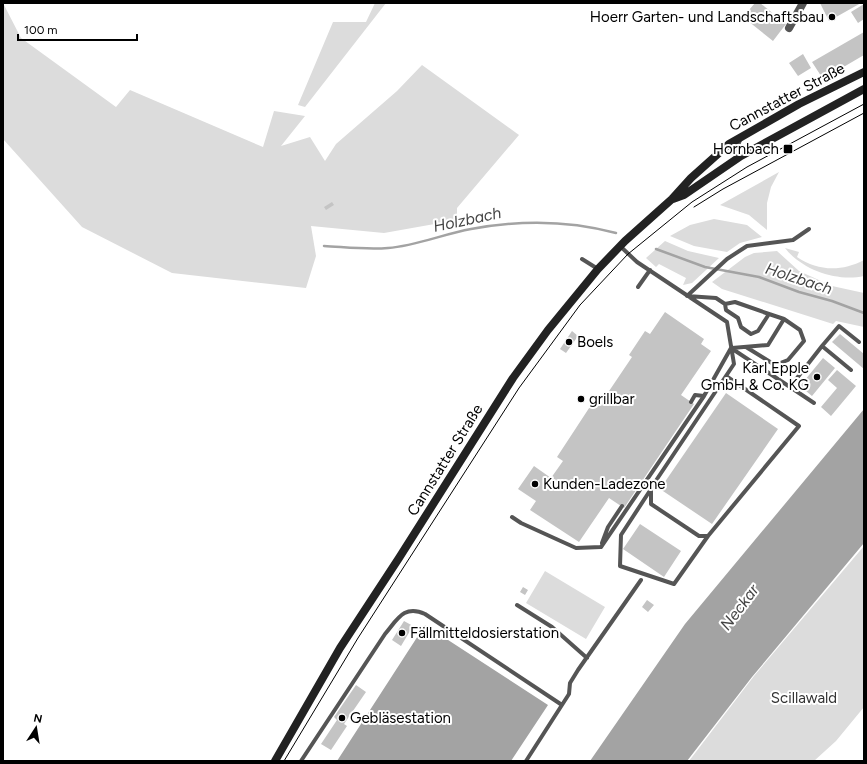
<svg xmlns="http://www.w3.org/2000/svg" width="867" height="764" viewBox="0 0 867 764" font-family="Figtree,sans-serif">
<style>
.green{fill:#dcdcdc}
.water{fill:#a3a3a3}
.lines{fill:none;stroke-linecap:round;stroke-linejoin:round}
.stream{stroke:#a3a3a3;stroke-width:2.5}
.building{fill:#c4c4c4}
.lane{stroke:#555;stroke-width:4}
.street{stroke:#555;stroke-width:8}
.secondary{stroke:#222;stroke-width:8}
.tram{stroke:#000;stroke-width:1}
.poi-dot{fill:#000;stroke:#fff;stroke-width:1.5}
.labels{text-anchor:middle;stroke-width:4;stroke-linejoin:round;paint-order:stroke}
.poi-label{font-size:15px;fill:#000;stroke:#fff;text-anchor:start}
.street-label{font-size:15px;fill:#000;stroke:#fff}
.park-label{font-size:15px;fill:#333;stroke:#fff}
.water-label{font-size:16px;font-style:italic;fill:#444;stroke:#fff}
</style>
<rect width="100%" height="100%" fill="#fff"/>
<!-- green -->
<path class="green" d="M 3,3 L 21,38 L 116,107 L 130,90 L 263,147 L 274,111 L 305,116 L 281,146 L 310,137 L 325,161 L 336,144 L 397,91 L 422,65 L 519,135 L 457,208 L 457,220 L 384,233 L 311,226 L 316,256 L 306,288 L 172,273 L 82,227 L 3,139 Z
M 375,3 L 386,3 L 305,107 L 298,105 L 333,22 L 366,22 Z
M 779,172 L 771,187 L 767,203 L 767,230 L 749,215 L 720,205 Z
M 714,219 L 747,225 L 762,237 L 740,243 L 727,252 L 694,246 L 670,236 L 690,225 Z
M 665,241 L 688,251 L 719,258 L 692,283 L 683,285 L 686,278 L 659,264 L 656,267 L 646,258 Z
M 785,248 L 799,252 L 797,257 C 818,271 841,272 864,260 L 864,276 C 837,282 802,270 785,248 Z
M 777,251 L 799,271 L 832,286 L 864,293 L 864,327 L 836,321 L 833,324 L 722,289 L 712,282 L 745,257 L 754,253 Z
M 864,546 L 864,707 L 836,741 L 814,761 L 689,761 L 754,676 Z
M 545,571 L 605,607 L 586,639 L 526,603 Z"/>
<!-- water -->
<path class="water" d="M 864,409 L 864,543 L 752,677 L 687,761 L 590,761 L 685,624 Z
M 425,625 L 548,705 L 511,761 L 337,761 Z"/>
<g class="lines">
<!-- stream -->
<path class="stream" d="M 324,246 C 344,247 367,250 388,248 C 416,246 443,234 471,229 C 519,220 568,220 616,233
M 656,249 L 705,267 L 759,277 L 799,292 L 832,301 L 864,313"/>
</g>
<!-- building -->
<path class="building" d="M 755,3 L 760,3 L 786,24 L 773,41 L 743,17 Z
M 820,3 L 861,3 L 829,21 Z
M 864,4 L 864,19 L 858,23 L 851,12 Z
M 864,32 L 864,55 L 823,79 L 812,62 Z
M 803,54 L 811,68 L 798,76 L 789,63 Z
M 332,202 L 334,205 L 326,210 L 324,207 Z
M 665,312 L 704,339 L 701,344 L 711,351 L 681,395 L 694,404 L 624,508 L 609,498 L 579,542 L 530,510 L 536,501 L 518,489 L 534,466 L 551,478 L 563,461 L 557,457 L 595,399 L 599,395 L 604,398 L 601,403 L 632,357 L 629,355 L 645,331 L 650,334 Z
M 572,331 L 578,336 L 566,353 L 560,349 Z
M 840,334 L 864,354 L 864,369 L 832,342 Z
M 823,358 L 835,368 L 812,396 L 800,386 Z
M 837,370 L 856,386 L 831,416 L 821,407 L 837,388 L 828,380 Z
M 726,393 L 778,429 L 712,524 L 660,489 Z
M 640,524 L 681,551 L 664,577 L 623,549 Z
M 523,587 L 528,590 L 525,595 L 520,592 Z
M 647,600 L 654,605 L 648,612 L 642,607 Z
M 404,621 L 413,626 L 401,646 L 392,640 Z
M 356,685 L 366,692 L 344,724 L 347,726 L 331,750 L 321,744 L 337,720 L 334,717 Z"/>
<g class="lines">
<!-- lane -->
<path class="lane" d="M 740,140 L 737,148 L 741,156
M 620,246 L 637,262 L 727,322 L 734,364 L 651,488 L 651,504 L 699,536 L 708,536 L 799,426 L 726,376
M 582,259 L 598,269
M 638,287 L 650,270
M 687,296 L 716,298 L 725,304 L 726,310 L 738,318 L 741,327 L 751,334 L 758,331 L 769,314 L 735,302 L 725,304
M 687,296 L 727,259 L 747,246 L 793,240 L 809,229
M 769,314 L 784,319
M 822,346 L 839,326 L 859,342
M 732,348 L 768,345 L 784,319 L 800,330 L 804,341 L 788,360 L 775,365 L 746,347
M 790,387 L 814,403
M 691,402 L 695,395 L 704,396
M 651,489 L 621,535 L 620,566 L 674,584 L 708,536
M 512,517 L 521,523 L 576,548 L 601,547 L 704,396 L 731,348 L 790,387 L 822,346 L 851,370
M 602,543 L 608,527 L 622,506
M 517,605 L 552,627 L 587,658
M 301,761 L 385,634 C 397,620 404,604 425,614 L 562,705
M 526,761 L 569,694 L 570,683 L 578,670 L 641,580"/>
<!-- street -->
<path class="street" d="M 789,28 L 803,3"/>
<!-- secondary -->
<path class="secondary" d="M 673,199 L 684,195 L 741,156 L 864,89
M 275,761 L 340,648 L 399,558 L 513,378 L 548,330 L 598,269 L 625,241 L 672,199 L 691,178 L 729,144 L 799,104 L 864,72"/>
<!-- tram -->
<path class="tram" d="M 694,207 L 723,189 L 864,113
M 284,761 L 358,638 L 519,388 L 580,305 L 628,254 L 692,202 L 747,167 L 864,104"/>
</g>
<!-- markers -->
<g class="poi-dot">
<circle cx="832" cy="17" r="4"/>
<rect x="783" y="144" width="10" height="10" rx="2"/>
<circle cx="569" cy="342" r="4"/>
<circle cx="817" cy="377" r="4"/>
<circle cx="581" cy="399" r="4"/>
<circle cx="535" cy="484" r="4"/>
<circle cx="402" cy="633" r="4"/>
<circle cx="342" cy="718" r="4"/>
</g>
<g class="labels">
<!-- poi labels -->
<g class="poi-label">
<text x="824" y="22" text-anchor="end">Hoerr Garten- und Landschaftsbau</text>
<text x="779" y="154" text-anchor="end">Hornbach</text>
<text x="577" y="347">Boels</text>
<text x="809" y="373" text-anchor="end">Karl Epple<tspan x="809" dy="17">GmbH &amp; Co. KG</tspan></text>
<text x="589" y="404">grillbar</text>
<text x="543" y="489">Kunden-Ladezone</text>
<text x="410" y="638">Fällmitteldosierstation</text>
<text x="350" y="723">Gebläsestation</text>
</g>
<!-- street labels -->
<g class="street-label">
<text transform="translate(787 97) rotate(-28)" y="5">Cannstatter Straße</text>
<text transform="translate(445 460) rotate(-58)" y="5">Cannstatter Straße</text>
</g>
<!-- park labels -->
<g class="park-label">
<text x="804" y="703">Scillawald</text>
</g>
<!-- water labels -->
<g class="water-label">
<text transform="translate(467 219) rotate(-12)" y="6">Holzbach</text>
<text transform="translate(799 278) rotate(18)" y="6">Holzbach</text>
<text transform="translate(739 607) rotate(-53)" y="6">Neckar</text>
</g>
</g>
<!-- border -->
<rect width="867" height="764" fill="none" stroke="#000000" stroke-width="8"/>
<!-- north arrow -->
<g transform="translate(36 728) rotate(12)" stroke="#ffffff" stroke-width="3" paint-order="stroke">
<path d="M0-3L7 15L0 10L-7 15Z" fill="#000000"/>
<text y="-6" font-size="11" font-weight="bold" text-anchor="middle" fill="#000000">N</text>
</g>
<!-- scale -->
<path d="M18 34v6h119v-6" fill="none" stroke="#000000" stroke-width="2"/>
<text x="24" y="34" font-size="12" fill="#000000" stroke="#ffffff" stroke-width="3" paint-order="stroke">100 m</text>
</svg>
